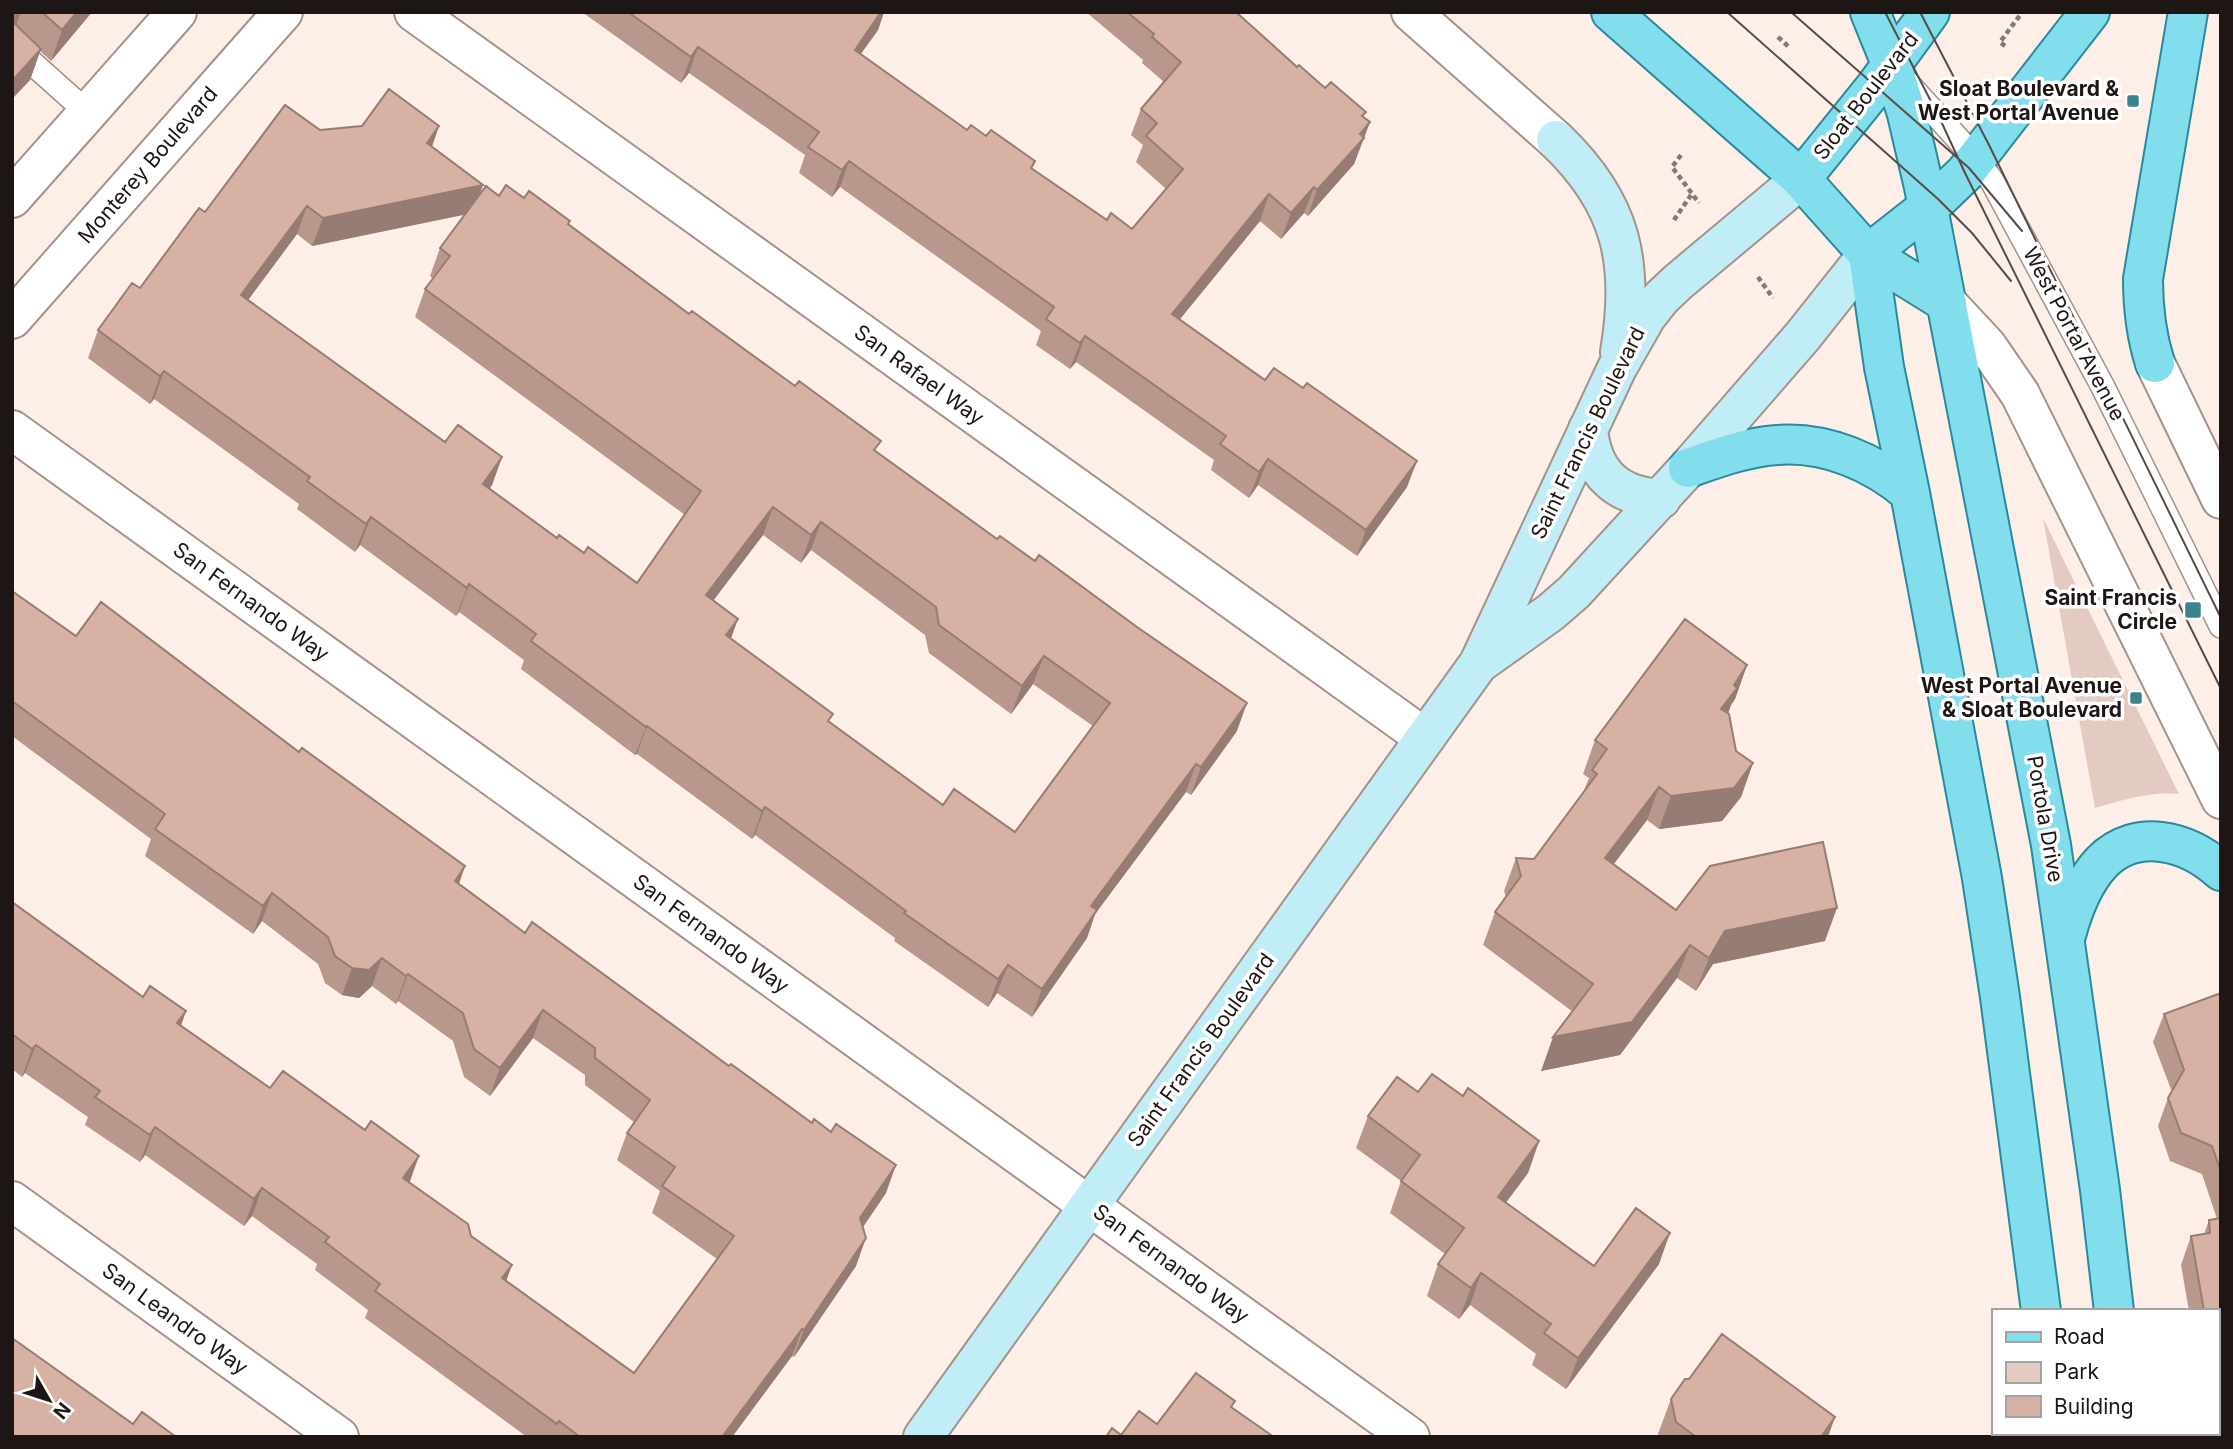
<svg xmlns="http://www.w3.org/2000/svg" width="2233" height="1449" viewBox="0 0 2233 1449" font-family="Inter,sans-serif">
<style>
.green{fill:#e3cbc2}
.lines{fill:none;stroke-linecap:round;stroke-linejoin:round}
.service-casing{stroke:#a5928c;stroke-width:26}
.minor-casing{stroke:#a5928c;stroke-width:42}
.tertiary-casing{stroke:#a5928c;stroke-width:42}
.secondary-casing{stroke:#a5928c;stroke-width:42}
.primary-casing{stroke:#298a99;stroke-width:42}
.path{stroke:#837874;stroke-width:4.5;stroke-dasharray:5 3.5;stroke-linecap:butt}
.service{stroke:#fff;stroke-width:23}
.minor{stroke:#fff;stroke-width:38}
.tertiary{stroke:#fff;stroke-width:38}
.secondary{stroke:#c1eef6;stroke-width:38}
.primary{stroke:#82deec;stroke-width:38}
.tram{stroke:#564d4a;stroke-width:2}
.wall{fill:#b8988d;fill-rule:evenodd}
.shaded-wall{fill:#967c73}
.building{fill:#d6b1a4;stroke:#967c73;stroke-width:2;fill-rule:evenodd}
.poi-dot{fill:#3d828f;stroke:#fff;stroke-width:2.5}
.labels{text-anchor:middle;stroke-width:7;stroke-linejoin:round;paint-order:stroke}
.poi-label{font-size:21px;font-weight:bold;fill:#1d1614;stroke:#fff;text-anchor:end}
.street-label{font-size:21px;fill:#1d1614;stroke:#fff}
</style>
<rect width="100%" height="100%" fill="#feeee8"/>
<!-- green -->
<path class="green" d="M 2043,518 L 2179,794 C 2152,791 2121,800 2095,808 Z"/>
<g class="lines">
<!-- service casing -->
<g class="service-casing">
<path id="service" d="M 12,45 L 88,113
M 1902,77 L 1977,160 L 1992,181 L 2103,387 L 2221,626"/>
</g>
<!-- minor casing -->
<g class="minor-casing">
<path id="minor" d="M 414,12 L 1425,738
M 1411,12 L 1556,140
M 12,198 L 177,12
M 12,319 L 283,12
M 12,430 L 1410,1437
M 12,1201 L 339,1437"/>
</g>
<!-- tertiary casing -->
<g class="tertiary-casing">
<path id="tertiary" d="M 1947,303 L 1987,346 L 2020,394 L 2221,799
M 2155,363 L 2221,499"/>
</g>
<!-- secondary casing -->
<g class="secondary-casing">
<path id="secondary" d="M 1556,140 C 1622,203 1635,263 1620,352
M 1588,429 C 1592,473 1616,496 1661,499
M 1481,662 L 1551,612 L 1574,592 L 1688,468 L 1802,337 L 1868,254
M 923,1437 L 1479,663 L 1617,368 L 1646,317 L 1661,298 L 1678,282 L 1801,179"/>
</g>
<!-- primary casing -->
<g class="primary-casing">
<path id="primary" d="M 1611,12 L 1801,179 L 1868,254 L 1947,303
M 1870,12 L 1892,66 L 1907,114 L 1924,187 L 2051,845 L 2100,1190 L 2114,1311
M 1801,179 L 1876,86 L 1930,12
M 1868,254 L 1884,367 L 1910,493 L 1982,878 L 2000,997 L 2041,1311
M 1868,254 L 1938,199 L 1965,173 L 2090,12
M 2155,363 C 2146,335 2143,309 2143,279 L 2188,12
M 1688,468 C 1717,458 1746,447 1777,445 C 1825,441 1874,462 1910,493
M 2066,935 C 2073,909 2083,882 2102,862 C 2137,827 2188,841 2221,871
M 2057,1433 L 2058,1437
M 2126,1433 L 2127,1437"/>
</g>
<!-- path -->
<path class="path" d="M 1778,37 L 1789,47
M 2005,46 L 2000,42 L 2021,14
M 1681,155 L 1672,167 L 1699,203
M 1674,220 L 1691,195
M 1758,277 L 1773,298"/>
<!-- service -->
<use href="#service" class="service"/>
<!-- minor -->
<use href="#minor" class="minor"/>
<!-- tertiary -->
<use href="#tertiary" class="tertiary"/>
<!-- secondary -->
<use href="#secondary" class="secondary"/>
<!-- primary -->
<use href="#primary" class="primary"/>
<!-- tram -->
<path class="tram" d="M 1727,12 L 1938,199 L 1972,233 L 2011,281
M 1791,12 L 1969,168 L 2022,231
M 1885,12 L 1940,119 L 1965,173 L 2221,689
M 1920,12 L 1989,145 L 2221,618"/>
</g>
<!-- wall -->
<path class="wall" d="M 12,12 L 92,12 L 51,61 L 40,51 L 30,80 L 12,99 Z
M 582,12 L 884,12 L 878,30 L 860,55 L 967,130 L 986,136 L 1035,161 L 1032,169 L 1107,220 L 1132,229 L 1166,189 L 1136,162 L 1143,145 L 1131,135 L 1141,109 L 1164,82 L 1142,63 L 1143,60 L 1086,12 L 1236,12 L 1297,67 L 1370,122 L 1354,164 L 1308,216 L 1304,213 L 1281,239 L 1260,221 L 1180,319 L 1407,487 L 1357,556 L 1258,485 L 1249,498 L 1211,470 L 1214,460 L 1076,362 L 1070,369 L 1036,345 L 1041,331 L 840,187 L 832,197 L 799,173 L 805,155 L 689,73 L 681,83 Z
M 362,126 L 439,126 L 432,147 L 480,194 L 524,198 L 569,224 L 877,452 L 1237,731 L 1191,795 L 1186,792 L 1095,914 L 1087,938 L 1032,1017 L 997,993 L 988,1007 L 894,941 L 895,938 L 755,835 L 752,839 L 637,754 L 635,755 L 521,669 L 524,660 L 459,612 L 456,616 L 360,545 L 355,552 L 297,509 L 299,504 L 154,399 L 150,404 L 88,358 L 98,330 L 140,288 L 205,212 L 320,130 ZM 465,214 L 440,248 L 430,276 L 433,279 L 425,289 L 415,317 L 685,515 L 637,583 L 557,538 L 490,488 L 492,485 L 502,457 L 445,442 L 248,300 L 297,234 L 312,246 ZM 763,535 L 801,563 L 811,550 L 925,635 L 929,653 L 1011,714 L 1033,684 L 1093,726 L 1015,832 L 943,805 L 830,722 L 731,639 L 713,601 Z
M 12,591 L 76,636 L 299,752 L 465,866 L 459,884 L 525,933 L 886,1193 L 863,1227 L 856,1266 L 794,1357 L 792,1356 L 732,1437 L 527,1437 L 365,1318 L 368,1310 L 315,1270 L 317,1264 L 252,1216 L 244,1226 L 145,1155 L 140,1162 L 85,1125 L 88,1117 L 25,1073 L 22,1077 L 12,1069 L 12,902 L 143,997 L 186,1011 L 181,1026 L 270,1088 L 409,1182 L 471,1236 L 506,1281 L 634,1373 L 717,1259 L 652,1213 L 660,1191 L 617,1160 L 627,1133 L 634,1122 L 585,1085 L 585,1075 L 533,1038 L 490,1096 L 464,1077 L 453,1041 L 398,1001 L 396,1004 L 372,986 L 359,998 L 342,995 L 325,983 L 318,964 L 262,921 L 253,934 L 145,856 L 151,839 L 12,736 Z
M 1747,665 L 1735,699 L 1731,705 L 1728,714 L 1736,751 L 1753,763 L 1741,797 L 1722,821 L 1659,829 L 1647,820 L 1614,864 L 1676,910 L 1825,941 L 1713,964 L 1696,991 L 1677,978 L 1620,1055 L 1541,1071 L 1573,1012 L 1483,945 L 1495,912 L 1506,897 L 1504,891 L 1516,858 L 1534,859 L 1583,793 L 1589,778 L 1583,774 L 1595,740 Z
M 2221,993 L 2221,1437 L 2214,1437 L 2214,1433 L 2217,1433 L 2217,1311 L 2189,1311 L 2181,1265 L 2191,1236 L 2204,1234 L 2209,1220 L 2217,1219 L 2202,1174 L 2170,1161 L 2158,1126 L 2168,1098 L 2172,1092 L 2153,1042 L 2164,1014 Z
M 1418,1092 L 1463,1096 L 1539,1141 L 1528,1173 L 1506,1202 L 1594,1266 L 1659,1264 L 1566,1389 L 1532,1365 L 1536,1354 L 1470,1305 L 1459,1319 L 1427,1296 L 1438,1264 L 1445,1254 L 1390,1213 L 1401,1181 L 1356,1148 L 1368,1116 Z
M 1689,1379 L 1828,1437 L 1659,1437 L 1658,1434 L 1671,1399 Z"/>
<!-- shaded-wall -->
<path class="shaded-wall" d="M 12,12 L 21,12 L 14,31 L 12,32 Z
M 77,12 L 92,12 L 51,61 L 62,30 Z
M 881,12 L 884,12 L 878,30 L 845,76 L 855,50 Z
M 698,47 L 689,73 L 681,83 L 691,57 Z
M 41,49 L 30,80 L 12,99 L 12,81 Z
M 1370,122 L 1354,164 L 1308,216 L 1317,190 Z
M 439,126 L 429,154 L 427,143 Z
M 849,161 L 840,187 L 832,197 L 842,170 Z
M 483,185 L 473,213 L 312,246 L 323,218 Z
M 1314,187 L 1304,213 L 1281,239 L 1291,213 Z
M 1269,194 L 1260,221 L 1163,340 L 1172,314 Z
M 307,206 L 297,234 L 231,323 L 241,295 Z
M 1085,336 L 1076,362 L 1070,369 L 1080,343 Z
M 164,371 L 154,399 L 150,404 L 160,376 Z
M 502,457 L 492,485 L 473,512 L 483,484 Z
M 1268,459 L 1258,485 L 1249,498 L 1259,472 Z
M 1417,461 L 1407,487 L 1357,556 L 1366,530 Z
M 773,507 L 763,535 L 696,623 L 706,595 Z
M 371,517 L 360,545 L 355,552 L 366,524 Z
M 821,522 L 811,550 L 801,563 L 811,535 Z
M 469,584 L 459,612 L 456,616 L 467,588 Z
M 738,619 L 728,647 L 726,635 Z
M 1044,656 L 1033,684 L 1011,714 L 1022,686 Z
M 1747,665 L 1735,699 L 1731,705 L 1725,721 L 1721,709 L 1734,685 Z
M 1247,703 L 1237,731 L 1191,795 L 1201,767 Z
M 647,726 L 637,754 L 635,755 L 646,727 Z
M 1753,763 L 1741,797 L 1722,821 L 1659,829 L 1671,796 Z
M 1196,764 L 1186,792 L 1095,914 L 1087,938 L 1032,1017 L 1042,989 L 1091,906 Z
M 1659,787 L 1647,820 L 1593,891 L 1605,858 Z
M 765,807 L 755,835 L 752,839 L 762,811 Z
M 465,866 L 455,894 L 455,881 Z
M 272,893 L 262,921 L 253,934 L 263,906 Z
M 1837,908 L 1825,941 L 1713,964 L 1696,991 L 1709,958 L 1725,931 Z
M 1690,945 L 1677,978 L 1620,1055 L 1541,1071 L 1553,1037 Z
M 382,958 L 372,986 L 359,998 L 342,995 L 352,968 Z
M 1008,965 L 997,993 L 988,1007 L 998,979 Z
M 408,974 L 398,1001 L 396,1004 L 406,976 Z
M 543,1010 L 533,1038 L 490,1096 L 500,1068 Z
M 186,1011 L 176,1038 L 177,1023 Z
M 36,1045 L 25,1073 L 22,1077 L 32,1049 Z
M 155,1127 L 145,1155 L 140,1162 L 150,1135 Z
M 1539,1141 L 1528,1173 L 1487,1228 L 1498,1197 Z
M 419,1156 L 409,1184 L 403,1178 Z
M 896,1165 L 886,1193 L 850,1246 L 860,1218 Z
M 262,1188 L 252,1216 L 244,1226 L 254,1199 Z
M 1670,1233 L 1659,1264 L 1566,1389 L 1578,1358 Z
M 866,1238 L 856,1266 L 794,1357 L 804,1330 Z
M 512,1265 L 502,1293 L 502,1278 Z
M 1481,1273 L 1470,1305 L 1459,1319 L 1471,1288 Z
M 802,1329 L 792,1356 L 732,1437 L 722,1437 Z
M 1835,1417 L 1828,1437 L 1821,1437 Z"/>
<!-- building -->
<path class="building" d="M 42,12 L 77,12 L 62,30 Z
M 628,12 L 881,12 L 855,50 L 967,130 L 971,125 L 986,136 L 991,130 L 1035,161 L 1031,168 L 1107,220 L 1111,213 L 1132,229 L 1183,169 L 1146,136 L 1157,123 L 1141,109 L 1181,62 L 1152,37 L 1154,34 L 1127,12 L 1236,12 L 1297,67 L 1299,65 L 1325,88 L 1331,82 L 1366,112 L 1362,116 L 1370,122 L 1360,134 L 1364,138 L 1317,190 L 1314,187 L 1291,213 L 1269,194 L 1172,314 L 1265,380 L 1274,368 L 1303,388 L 1307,383 L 1417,461 L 1366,530 L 1268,459 L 1259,472 L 1220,444 L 1226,436 L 1085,336 L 1080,343 L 1046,319 L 1054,307 L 849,161 L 842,170 L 808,147 L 819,132 L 698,47 L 691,57 Z
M 12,21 L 41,49 L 12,81 Z
M 389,89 L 439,126 L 427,143 L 483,185 L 323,218 L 307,206 L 241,295 L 445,442 L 458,425 L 502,457 L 483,484 L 557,538 L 559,535 L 584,553 L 588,547 L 637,583 L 701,491 L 425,289 L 450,256 L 440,248 L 486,186 L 499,196 L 506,185 L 524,198 L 529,191 L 570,221 L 568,224 L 689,314 L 692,311 L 795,386 L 799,381 L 881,441 L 874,450 L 997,539 L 1000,536 L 1035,561 L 1039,555 L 1137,627 L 1247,703 L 1201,767 L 1196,764 L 1091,906 L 1097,910 L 1042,989 L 1008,965 L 998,979 L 904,913 L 906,911 L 765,807 L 762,811 L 647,726 L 646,727 L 531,641 L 536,634 L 469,584 L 467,588 L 371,517 L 366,524 L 307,481 L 310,477 L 164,371 L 160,376 L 98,330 L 132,283 L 140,288 L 199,208 L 205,212 L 285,105 L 320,130 L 362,126 ZM 773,507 L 811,535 L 821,522 L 936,607 L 939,625 L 1022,686 L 1044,656 L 1110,703 L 1015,832 L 954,789 L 943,805 L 828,721 L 833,714 L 726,635 L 738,619 L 706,595 Z
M 12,591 L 76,636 L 101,602 L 299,752 L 302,748 L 465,866 L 455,881 L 525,933 L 532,922 L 729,1066 L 731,1064 L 812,1123 L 814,1119 L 831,1132 L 836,1124 L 896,1165 L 860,1218 L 866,1238 L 804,1330 L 802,1329 L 722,1437 L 580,1437 L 559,1421 L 557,1424 L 375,1291 L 380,1284 L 325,1242 L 329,1237 L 262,1188 L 254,1199 L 155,1127 L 150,1135 L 95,1097 L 100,1091 L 36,1045 L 32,1049 L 12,1034 L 12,902 L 143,997 L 150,986 L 186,1011 L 177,1023 L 270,1088 L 283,1071 L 365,1130 L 371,1121 L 419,1156 L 403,1178 L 468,1224 L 471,1236 L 512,1265 L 502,1278 L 634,1373 L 734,1236 L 662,1186 L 675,1167 L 627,1133 L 650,1100 L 595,1058 L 595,1048 L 543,1010 L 500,1068 L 474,1049 L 463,1013 L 408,974 L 406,976 L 382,958 L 369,970 L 352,968 L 335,956 L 328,937 L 272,893 L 263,906 L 155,829 L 165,814 L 12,701 Z
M 1685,619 L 1747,665 L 1734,685 L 1737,688 L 1721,709 L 1729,714 L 1736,751 L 1753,763 L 1734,788 L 1671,796 L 1659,787 L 1605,858 L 1676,910 L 1710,866 L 1823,842 L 1837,908 L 1725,931 L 1709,958 L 1690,945 L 1632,1022 L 1553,1037 L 1593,984 L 1495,912 L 1521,876 L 1516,858 L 1534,859 L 1597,774 L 1592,770 L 1607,749 L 1595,740 Z
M 2221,993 L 2221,1172 L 2212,1146 L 2181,1133 L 2168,1098 L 2184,1070 L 2164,1014 Z
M 1432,1074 L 1463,1096 L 1468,1088 L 1539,1141 L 1498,1197 L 1594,1266 L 1636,1208 L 1670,1233 L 1578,1358 L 1544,1333 L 1551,1324 L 1481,1273 L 1471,1288 L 1438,1264 L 1464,1228 L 1401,1181 L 1420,1155 L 1368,1116 L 1397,1077 L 1418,1092 Z
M 2221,1218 L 2221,1373 L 2217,1341 L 2217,1311 L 2204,1311 L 2191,1236 L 2210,1233 L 2209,1220 Z
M 1722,1334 L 1835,1417 L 1821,1437 L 1696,1437 L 1676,1422 L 1671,1399 L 1685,1379 L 1689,1379 Z
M 12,1338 L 133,1424 L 142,1412 L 176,1437 L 12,1437 Z
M 1196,1373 L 1235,1401 L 1231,1407 L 1274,1437 L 1106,1437 L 1112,1428 L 1121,1435 L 1139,1411 L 1157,1424 Z"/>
<!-- markers -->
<g class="poi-dot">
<rect x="2126" y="94" width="14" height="14" rx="3.5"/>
<rect x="2184" y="601" width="18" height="18" rx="3.5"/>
<rect x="2129" y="691" width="14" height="14" rx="3.5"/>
</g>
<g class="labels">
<!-- poi labels -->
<g class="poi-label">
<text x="2119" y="96">Sloat Boulevard &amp;<tspan x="2119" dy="24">West Portal Avenue</tspan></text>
<text x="2177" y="605">Saint Francis<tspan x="2177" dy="24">Circle</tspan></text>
<text x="2122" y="693">West Portal Avenue<tspan x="2122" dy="24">&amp; Sloat Boulevard</tspan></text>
</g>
<!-- street labels -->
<g class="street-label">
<text transform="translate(1866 96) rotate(-52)" y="7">Sloat Boulevard</text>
<text transform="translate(148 165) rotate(-49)" y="7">Monterey Boulevard</text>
<text transform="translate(2074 334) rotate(62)" y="7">West Portal Avenue</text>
<text transform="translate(919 375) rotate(36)" y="7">San Rafael Way</text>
<text transform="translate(1588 433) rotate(-64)" y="7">Saint Francis Boulevard</text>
<text transform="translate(251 602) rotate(36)" y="7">San Fernando Way</text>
<text transform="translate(2045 819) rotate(80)" y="7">Portola Drive</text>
<text transform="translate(711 934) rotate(36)" y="7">San Fernando Way</text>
<text transform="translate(1201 1050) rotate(-54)" y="7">Saint Francis Boulevard</text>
<text transform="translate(1171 1264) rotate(36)" y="7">San Fernando Way</text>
<text transform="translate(175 1319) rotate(36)" y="7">San Leandro Way</text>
</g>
</g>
<!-- border -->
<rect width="2233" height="1449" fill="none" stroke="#1d1614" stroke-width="28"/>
<!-- legend -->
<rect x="1992" y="1309" width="228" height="126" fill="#ffffff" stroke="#a5a2a1" stroke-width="2"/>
<rect x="2006" y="1332" width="35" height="10" fill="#82deec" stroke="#a5a2a1" stroke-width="2"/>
<text x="2054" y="1344" font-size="21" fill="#1d1614">Road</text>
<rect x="2006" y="1362" width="35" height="21" fill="#e3cbc2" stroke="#a5a2a1" stroke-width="2"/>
<text x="2054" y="1379" font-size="21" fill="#1d1614">Park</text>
<rect x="2006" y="1396" width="35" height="21" fill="#d6b1a4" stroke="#a5a2a1" stroke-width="2"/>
<text x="2054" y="1414" font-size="21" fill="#1d1614">Building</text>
<!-- north arrow -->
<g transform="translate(49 1400) rotate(129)" stroke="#ffffff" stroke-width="5" paint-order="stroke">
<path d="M0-5L12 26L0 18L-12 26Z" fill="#1d1614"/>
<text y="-10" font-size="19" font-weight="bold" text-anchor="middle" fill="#1d1614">N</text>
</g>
</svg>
